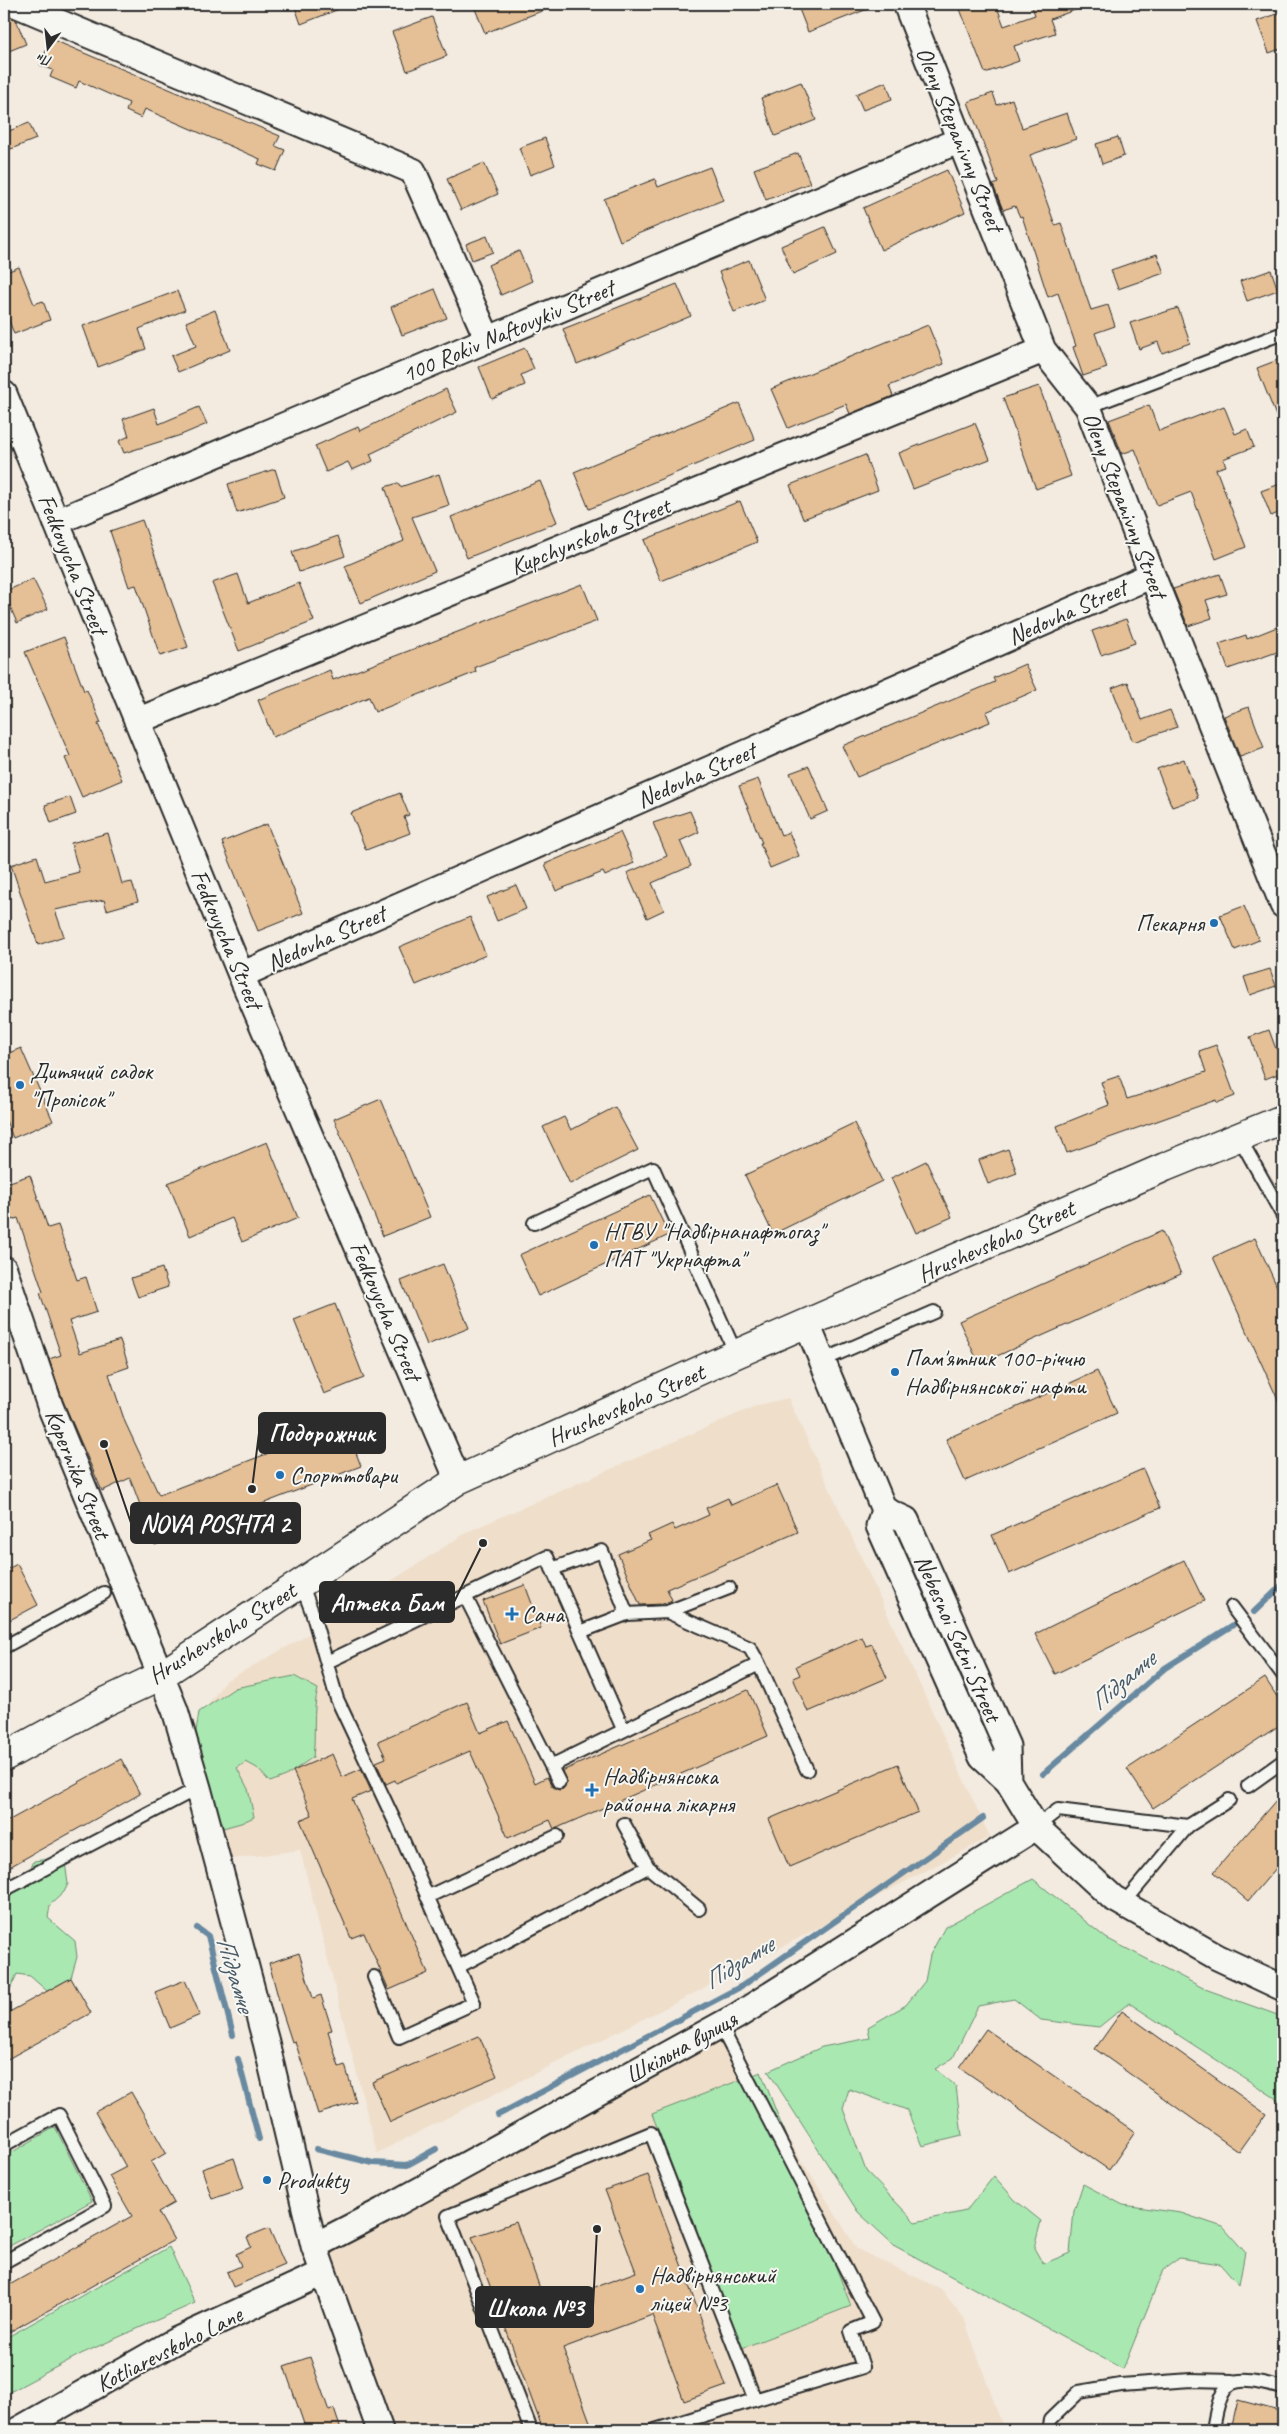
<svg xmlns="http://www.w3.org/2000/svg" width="1287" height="2434" viewBox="0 0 1287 2434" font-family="Caveat,sans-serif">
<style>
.built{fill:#efdeca}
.green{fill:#a9e9b1;stroke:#6a8a6e}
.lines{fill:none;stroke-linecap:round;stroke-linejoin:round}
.stream{stroke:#6789a0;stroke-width:6}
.building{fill:#e5c096;stroke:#2b2b2b}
.service-casing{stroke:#2b2b2b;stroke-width:16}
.minor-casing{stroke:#2b2b2b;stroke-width:29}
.tertiary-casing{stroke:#2b2b2b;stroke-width:31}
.service{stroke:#f6f6f2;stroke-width:12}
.minor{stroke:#f6f6f2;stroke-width:25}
.tertiary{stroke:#f6f6f2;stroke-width:28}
.poi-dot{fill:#1f6fb2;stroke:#f6f6f2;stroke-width:2}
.labels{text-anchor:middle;stroke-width:4;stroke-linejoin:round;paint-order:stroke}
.street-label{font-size:24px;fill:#2b2b2b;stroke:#f6f6f2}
.poi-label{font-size:24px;fill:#2b2b2b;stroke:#f6f6f2;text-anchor:start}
.water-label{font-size:25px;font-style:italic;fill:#495a66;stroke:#f6f6f2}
.leader{fill:none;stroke:#2b2b2b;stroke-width:2}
.callout-dot{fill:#2b2b2b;stroke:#f6f6f2;stroke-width:2}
.callout{fill:#2b2b2b;stroke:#2b2b2b;stroke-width:2}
.callout-label{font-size:25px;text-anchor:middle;font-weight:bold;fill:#fff}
</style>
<rect width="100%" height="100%" fill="#f3ebe0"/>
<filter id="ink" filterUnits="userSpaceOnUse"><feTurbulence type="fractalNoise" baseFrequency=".02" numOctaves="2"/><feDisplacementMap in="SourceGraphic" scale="10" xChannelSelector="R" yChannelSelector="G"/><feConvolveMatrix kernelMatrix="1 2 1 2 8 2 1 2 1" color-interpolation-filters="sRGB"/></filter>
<g filter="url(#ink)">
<!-- built -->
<path class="built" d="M 788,1398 L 990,1837 L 683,1999 L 377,2153 L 300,1850 L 232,1859 L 203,1743 L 206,1708 L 224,1682 L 301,1639 L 469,1531 L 758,1405 Z
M 728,2035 L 789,2140 L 857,2249 L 941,2289 L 964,2318 L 1004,2430 L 382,2430 L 319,2247 Z"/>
<!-- green -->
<path class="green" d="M 294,1676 L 318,1689 C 312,1712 316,1734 313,1757 L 286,1776 L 270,1782 L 257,1768 L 246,1762 L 237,1768 L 248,1789 L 254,1817 L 241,1823 L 216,1830 L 196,1731 L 199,1712 L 235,1688 Z
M 49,1859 L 65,1862 L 68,1884 L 64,1892 L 50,1905 L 48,1918 L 75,1941 L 77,1957 L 71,1978 L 47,1991 L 30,1976 L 17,1974 L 4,2002 L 4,1885 L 25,1881 L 34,1861 Z
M 1033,1879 L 1106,1938 L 1205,1989 L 1283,2017 L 1283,2103 L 1129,2003 L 1099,2027 L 1041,2020 L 1014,1999 L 978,2006 L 953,2058 L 935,2069 L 956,2086 L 962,2136 L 922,2146 L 907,2110 L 849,2089 L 843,2109 L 866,2171 L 915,2222 L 966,2211 L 994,2176 L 1015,2200 L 1041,2221 L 1034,2248 L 1043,2264 L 1070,2253 L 1074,2211 L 1083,2184 L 1123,2205 L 1181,2213 L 1223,2227 L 1245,2252 L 1239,2285 L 1221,2264 L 1179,2258 L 1163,2270 L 1123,2369 L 895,2246 L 858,2212 L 768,2071 L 822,2047 L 870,2038 L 868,2027 L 906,2005 L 925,1981 L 930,1955 L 945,1927 Z
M 761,2072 L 851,2306 L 742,2348 L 652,2114 Z
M 55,2127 L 92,2201 L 4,2249 L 4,2157 Z
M 169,2247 L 195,2303 L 81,2354 L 4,2395 L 4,2339 Z"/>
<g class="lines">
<!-- stream -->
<path class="stream" d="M 1254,1612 L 1283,1584
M 1043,1774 L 1165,1668 L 1233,1625
M 197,1928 L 208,1936 L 233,2035
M 238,2059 L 259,2139
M 498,2115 L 742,1986 L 983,1818
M 316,2149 L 373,2163 L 407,2165 L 436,2149"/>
</g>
<!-- building -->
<path class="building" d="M 294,4 L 349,4 L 349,5 L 301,24 Z
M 473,4 L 557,4 L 557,5 L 485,33 Z
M 813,4 L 877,4 L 878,5 L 808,32 L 799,9 Z
M 958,4 L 996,4 L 1004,26 L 1035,15 L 1031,4 L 1086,4 L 1086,6 L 1050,19 L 1055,33 L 1014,46 L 1019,61 L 985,73 Z
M 1283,12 L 1283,48 L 1269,53 L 1257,21 Z
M 4,13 L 16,20 L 26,44 L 4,53 Z
M 432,17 L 447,56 L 407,71 L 392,32 Z
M 51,39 L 280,136 L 275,146 L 285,150 L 276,171 L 258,164 L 260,159 L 145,109 L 141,118 L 126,111 L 129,103 L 79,81 L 76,88 L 50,77 L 53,70 L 40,65 Z
M 801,82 L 816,120 L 775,136 L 761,98 Z
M 886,82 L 892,99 L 863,110 L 856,94 Z
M 993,93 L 997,105 L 1012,99 L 1022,128 L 1067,113 L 1076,139 L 1030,155 L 1055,225 L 1061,223 L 1091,310 L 1108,305 L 1115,326 L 1095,333 L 1107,368 L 1083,376 L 1073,347 L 1076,346 L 1058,293 L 1048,297 L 1022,216 L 1020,217 L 1015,206 L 1003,210 L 993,185 L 998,183 L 968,102 Z
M 29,123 L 36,139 L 11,149 L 4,133 Z
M 1118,137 L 1124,156 L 1102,164 L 1096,144 Z
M 545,138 L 555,165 L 530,175 L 519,148 Z
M 798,153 L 810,183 L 766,200 L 754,169 Z
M 484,163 L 498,194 L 461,210 L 447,179 Z
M 710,167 L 723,200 L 620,241 L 604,199 L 655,179 L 658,187 Z
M 947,170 L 965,212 L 881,250 L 863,208 Z
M 825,227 L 837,254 L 793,274 L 781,246 Z
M 487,236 L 493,252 L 472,260 L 466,244 Z
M 519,251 L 532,281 L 501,295 L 488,265 Z
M 1157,254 L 1164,273 L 1118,289 L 1111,270 Z
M 749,260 L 765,300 L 734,312 L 719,272 Z
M 19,267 L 34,304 L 43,301 L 50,320 L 14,334 L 4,307 L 4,273 Z
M 1271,270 L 1278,290 L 1247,301 L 1240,281 Z
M 677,284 L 691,316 L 577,364 L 563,329 Z
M 435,289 L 447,318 L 402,335 L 391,307 Z
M 177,291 L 185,310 L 139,329 L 146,349 L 98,367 L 83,326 Z
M 1178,308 L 1190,343 L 1162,353 L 1158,342 L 1139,349 L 1130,323 Z
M 215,310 L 230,350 L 178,372 L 171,356 L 196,346 L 186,322 Z
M 928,325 L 944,364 L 889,386 L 893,396 L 850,414 L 846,404 L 788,428 L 771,389 Z
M 525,348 L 534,369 L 521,375 L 525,385 L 492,399 L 479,367 Z
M 1283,358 L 1283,431 L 1282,431 L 1257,368 Z
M 1039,386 L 1071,476 L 1036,489 L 1003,398 Z
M 446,389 L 457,412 L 370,454 L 373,461 L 352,470 L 348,462 L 326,472 L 315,446 L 358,427 L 360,431 Z
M 739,403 L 755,440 L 589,509 L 574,472 Z
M 1149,405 L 1159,431 L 1224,406 L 1235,434 L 1247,429 L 1254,447 L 1223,459 L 1226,466 L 1216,469 L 1246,547 L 1216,559 L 1191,492 L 1157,505 L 1135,449 L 1122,454 L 1109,420 Z
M 199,407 L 207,424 L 181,435 L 124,453 L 119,441 L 129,436 L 123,419 L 154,408 L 159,424 Z
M 975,423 L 990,459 L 913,489 L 899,453 Z
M 865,455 L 878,490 L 803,519 L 790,485 Z
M 275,469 L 284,497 L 237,513 L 228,484 Z
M 439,474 L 449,505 L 412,517 L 435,571 L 361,603 L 345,566 L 404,541 L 385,487 L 398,483 L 400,487 Z
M 540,481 L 557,522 L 467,558 L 451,517 Z
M 1280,484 L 1283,493 L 1283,511 L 1271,516 L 1261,491 Z
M 740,501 L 757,542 L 661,581 L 644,540 Z
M 142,520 L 188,647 L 160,656 L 136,585 L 129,587 L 110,531 Z
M 338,536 L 345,556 L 299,572 L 292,552 Z
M 238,574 L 248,603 L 299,583 L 314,621 L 239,651 L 212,583 Z
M 1220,574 L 1227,594 L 1206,600 L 1212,618 L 1188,626 L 1173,589 Z
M 33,579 L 48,609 L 17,623 L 4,592 Z
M 582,584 L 597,621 L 475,667 L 476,672 L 375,712 L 369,697 L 273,737 L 258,700 L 330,670 L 333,680 Z
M 1126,619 L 1135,643 L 1101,655 L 1092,631 Z
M 1277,627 L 1283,643 L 1283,650 L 1228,669 L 1219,644 L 1246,635 L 1247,639 Z
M 64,637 L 84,691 L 87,690 L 101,723 L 98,724 L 122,780 L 82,797 L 65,758 L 70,756 L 25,652 Z
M 1025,664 L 1037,690 L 986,712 L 990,722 L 857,777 L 842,746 L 995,682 L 993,678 Z
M 1128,682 L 1142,720 L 1170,710 L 1177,727 L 1133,742 L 1112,688 Z
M 1249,707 L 1264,748 L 1240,757 L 1224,716 Z
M 1184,759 L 1198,798 L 1172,807 L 1157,769 Z
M 809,766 L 828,811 L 810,819 L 790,773 Z
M 758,779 L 781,835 L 789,832 L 799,856 L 770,868 L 760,843 L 762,843 L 739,786 Z
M 400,793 L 409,815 L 404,817 L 410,833 L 366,850 L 351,813 Z
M 70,797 L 76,814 L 51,823 L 45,805 Z
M 690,811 L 699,832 L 680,841 L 691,866 L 652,883 L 664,910 L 647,918 L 627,873 L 667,856 L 653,823 Z
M 267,824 L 303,913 L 258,931 L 222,842 Z
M 620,832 L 634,863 L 605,876 L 603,872 L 556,891 L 545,864 Z
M 108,833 L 122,884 L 132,882 L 138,901 L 107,910 L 104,900 L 55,910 L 64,936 L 38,945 L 11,865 L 37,856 L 45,881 L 79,872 L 71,843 Z
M 516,885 L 526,909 L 497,921 L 487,897 Z
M 1244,906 L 1259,940 L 1235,950 L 1220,915 Z
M 470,917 L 486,955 L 416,985 L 399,947 Z
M 1270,969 L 1276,986 L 1250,995 L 1244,977 Z
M 1269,1030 L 1276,1049 L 1283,1046 L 1283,1072 L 1265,1079 L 1250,1037 Z
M 1216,1045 L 1235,1096 L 1217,1103 L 1216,1100 L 1067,1153 L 1057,1126 L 1109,1105 L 1101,1082 L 1119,1076 L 1127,1099 L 1140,1095 L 1206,1072 L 1199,1051 Z
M 21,1048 L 53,1121 L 13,1138 L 4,1116 L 4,1055 Z
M 381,1099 L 430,1217 L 383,1236 L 334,1119 Z
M 615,1107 L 638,1150 L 570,1184 L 543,1127 L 564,1117 L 571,1130 Z
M 854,1123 L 882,1181 L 773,1234 L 745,1175 Z
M 267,1142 L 298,1218 L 242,1242 L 232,1218 L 190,1236 L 168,1183 Z
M 1008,1149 L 1017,1173 L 988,1184 L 979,1160 Z
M 926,1161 L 952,1217 L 916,1233 L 891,1178 Z
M 30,1175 L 48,1228 L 58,1225 L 77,1280 L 86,1277 L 97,1312 L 69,1321 L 80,1353 L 120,1340 L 129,1367 L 109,1374 L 125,1422 L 159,1495 L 345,1424 L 361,1466 L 155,1545 L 130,1478 L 102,1491 L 63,1401 L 49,1359 L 61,1355 L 40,1293 L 43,1292 L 18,1218 L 8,1221 L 4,1210 L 4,1184 Z
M 650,1195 L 669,1235 L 538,1296 L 519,1255 Z
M 1162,1231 L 1181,1274 L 979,1364 L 959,1321 Z
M 1255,1238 L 1283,1300 L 1283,1411 L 1213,1257 Z
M 443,1264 L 469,1328 L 427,1345 L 401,1281 Z
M 162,1268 L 168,1287 L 138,1297 L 131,1278 Z
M 335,1304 L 364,1378 L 324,1394 L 294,1320 Z
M 1097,1371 L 1117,1413 L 965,1481 L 946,1439 Z
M 1143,1469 L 1160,1508 L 1009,1574 L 992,1535 Z
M 777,1485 L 798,1532 L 667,1589 L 672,1600 L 663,1604 L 640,1605 L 618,1554 L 651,1540 L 648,1535 L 672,1524 L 675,1530 L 709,1515 L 706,1508 L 728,1498 L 731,1505 Z
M 1184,1560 L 1204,1601 L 1055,1674 L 1035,1634 Z
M 17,1564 L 38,1605 L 4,1623 L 4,1571 Z
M 525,1585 L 541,1628 L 500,1644 L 483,1601 Z
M 862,1637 L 866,1646 L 872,1644 L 887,1678 L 808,1712 L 793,1678 L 800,1675 L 796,1666 Z
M 1265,1678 L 1283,1706 L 1283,1723 L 1153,1808 L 1127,1769 Z
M 748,1690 L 768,1736 L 557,1828 L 554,1829 L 550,1820 L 508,1838 L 470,1751 L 396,1783 L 395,1780 L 386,1784 L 376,1762 L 386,1758 L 378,1741 L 467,1702 L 480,1733 L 508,1721 L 535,1783 L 547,1777 L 552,1786 L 559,1790 L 563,1789 L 567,1783 L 562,1771 Z
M 332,1754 L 342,1777 L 361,1769 L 371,1791 L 352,1799 L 428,1973 L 389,1990 L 364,1933 L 351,1938 L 300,1820 L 312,1815 L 293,1771 Z
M 121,1759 L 140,1794 L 4,1870 L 4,1823 Z
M 898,1764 L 918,1812 L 789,1867 L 769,1819 Z
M 1283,1792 L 1283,1860 L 1248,1901 L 1214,1872 Z
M 299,1953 L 313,1998 L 321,1995 L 332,2030 L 328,2031 L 339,2067 L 345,2065 L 356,2102 L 318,2114 L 295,2041 L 292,2042 L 281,2008 L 269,1963 Z
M 71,1978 L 91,2013 L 4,2061 L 4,2015 Z
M 185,1980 L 200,2015 L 170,2028 L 155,1992 Z
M 1122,2011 L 1266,2114 L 1239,2152 L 1095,2049 Z
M 986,2029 L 1135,2132 L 1109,2170 L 959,2067 Z
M 479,2036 L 497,2076 L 390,2122 L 372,2082 Z
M 131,2092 L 166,2153 L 151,2162 L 174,2203 L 158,2212 L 174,2240 L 4,2335 L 4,2288 L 132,2216 L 109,2176 L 126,2167 L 95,2112 Z
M 234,2158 L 244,2188 L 212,2199 L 202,2169 Z
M 648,2175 L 726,2386 L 684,2401 L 652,2315 L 563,2348 L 593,2430 L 543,2430 L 472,2237 L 516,2222 L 546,2305 L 636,2272 L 605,2190 Z
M 269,2228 L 285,2265 L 233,2287 L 227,2272 L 241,2266 L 236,2254 L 251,2247 L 247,2237 Z
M 310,2357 L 329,2411 L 334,2409 L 341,2430 L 306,2430 L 284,2366 Z
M 1238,2400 L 1283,2412 L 1283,2430 L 1231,2430 Z"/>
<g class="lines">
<!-- service casing -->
<g class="service-casing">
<path id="service" d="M 1088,407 L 1283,333
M 1239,1137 L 1283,1216
M 534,1223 L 653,1168 L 736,1354
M 821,1361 L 934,1312
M 552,1569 L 602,1551 L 627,1614
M 301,1583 L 312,1612 L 337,1699 L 395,1822 L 458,1967 L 648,1867
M 465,1596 L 559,1782
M 1232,1607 L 1283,1675
M 667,1612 L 729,1588
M 580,1632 L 627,1614 L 667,1612 L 750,1648 L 759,1664
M 4,1647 L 104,1593
M 327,1662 L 547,1557 L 623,1729
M 551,1766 L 759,1664 L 807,1770
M 1248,1786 L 1283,1761
M 624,1824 L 648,1867 L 699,1909
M 1036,1827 L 1058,1810 L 1188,1826 L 1229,1800
M 4,1890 L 198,1788
M 427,1897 L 557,1836
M 1123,1904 L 1188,1826
M 374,1977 L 399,2037 L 474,2003 L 458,1967
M 4,2145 L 59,2115 L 105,2206 L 4,2262
M 531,2430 L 448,2216 L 651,2133 L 755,2400
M 655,2430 L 863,2367 L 851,2331 L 873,2322 L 720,2025
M 1048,2430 L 1050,2420 L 1079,2392 L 1121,2385 L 1191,2380 L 1233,2381
M 1213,2430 C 1222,2374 1232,2375 1283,2388"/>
</g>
<!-- minor casing -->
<g class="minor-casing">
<path id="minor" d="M 15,4 L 413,171 L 488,340
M 906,4 L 1043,350 L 1088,407 L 1152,575 L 1283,905
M 4,394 L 241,975 L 458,1480
M 56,522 L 960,140
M 137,721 L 1043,350
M 241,975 L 1152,575
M 4,1269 L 50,1406 L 175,1710 L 198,1788 L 266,2042 L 314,2246 L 380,2430
M 807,1324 L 884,1510 L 879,1526 L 982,1757 L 1008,1781 L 1036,1827 L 1113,1898 L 1217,1957 L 1283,1988
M 884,1510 L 906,1520 L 1007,1746 L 1008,1781
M 314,2246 L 382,2211 L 737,2016 L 1036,1827
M 18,2430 L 175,2341 L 323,2273"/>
</g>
<!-- tertiary casing -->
<g class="tertiary-casing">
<path id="tertiary" d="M 4,1757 L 105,1702 L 160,1676 L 458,1480 L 736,1354 L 1165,1167 L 1283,1119"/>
</g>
<!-- service -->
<use href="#service" class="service"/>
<!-- minor -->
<use href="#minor" class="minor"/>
<!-- tertiary -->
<use href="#tertiary" class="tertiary"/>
</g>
</g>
<!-- markers -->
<g class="poi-dot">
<circle cx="1214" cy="923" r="5"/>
<circle cx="20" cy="1085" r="5"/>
<circle cx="594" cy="1245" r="5"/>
<circle cx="895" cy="1372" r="5"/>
<circle cx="280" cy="1475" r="5"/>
<path d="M509.5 1606.5h5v5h5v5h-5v5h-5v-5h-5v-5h5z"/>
<path d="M589.5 1782.5h5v5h5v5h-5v5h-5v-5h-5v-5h5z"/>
<circle cx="267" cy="2180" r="5"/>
<circle cx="640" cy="2289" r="5"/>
</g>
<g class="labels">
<!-- street labels -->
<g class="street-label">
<text transform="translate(960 139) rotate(68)" y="8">Oleny Stepanivny Street</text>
<text transform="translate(508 331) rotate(-23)" y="8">100 Rokiv Naftovykiv Street</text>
<text transform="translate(1125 505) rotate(69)" y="8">Oleny Stepanivny Street</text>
<text transform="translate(590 536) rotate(-22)" y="8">Kupchynskoho Street</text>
<text transform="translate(73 564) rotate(68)" y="8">Fedkovycha Street</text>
<text transform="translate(1067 612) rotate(-24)" y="8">Nedovha Street</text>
<text transform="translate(696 775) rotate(-24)" y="8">Nedovha Street</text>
<text transform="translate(326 938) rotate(-24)" y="8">Nedovha Street</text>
<text transform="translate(227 939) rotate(67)" y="8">Fedkovycha Street</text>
<text transform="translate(996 1241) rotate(-24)" y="8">Hrushevskoho Street</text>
<text transform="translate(386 1311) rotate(67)" y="8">Fedkovycha Street</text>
<text transform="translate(626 1405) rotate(-24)" y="8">Hrushevskoho Street</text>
<text transform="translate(78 1474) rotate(68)" y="8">Kopernika Street</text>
<text transform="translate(222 1633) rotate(-32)" y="8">Hrushevskoho Street</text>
<text transform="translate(958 1638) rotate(66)" y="8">Nebesnoi Sotni Street</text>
<text transform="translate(681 2047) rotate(-29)" y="8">Шкільна вулиця</text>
<text transform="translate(169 2349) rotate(-27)" y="8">Kotliarevskoho Lane</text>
</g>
<!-- poi labels -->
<g class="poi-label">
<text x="1204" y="931" text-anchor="end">Пекарня</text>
<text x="30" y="1079">Дитячий садок<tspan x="30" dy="28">"Пролісок"</tspan></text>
<text x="604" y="1239">НГВУ "Надвірнанафтогаз"<tspan x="604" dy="28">ПАТ "Укрнафта"</tspan></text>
<text x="905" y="1366">Пам'ятник 100-річчю<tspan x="905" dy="28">Надвірнянської нафти</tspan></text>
<text x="290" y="1483">Спорттовари</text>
<text x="522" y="1622">Сана</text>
<text x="603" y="1784">Надвірнянська<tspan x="603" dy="28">районна лікарня</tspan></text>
<text x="277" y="2188">Produkty</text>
<text x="650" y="2283">Надвірнянський<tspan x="650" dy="28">ліцей №3</tspan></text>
</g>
<!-- water labels -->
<g class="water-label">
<text transform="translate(1122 1680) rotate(-40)" y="9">Підзамче</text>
<text transform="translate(738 1962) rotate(-32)" y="9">Підзамче</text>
<text transform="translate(236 1974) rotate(73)" y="9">Підзамче</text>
</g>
</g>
<!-- callouts -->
<path class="leader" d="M252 1489L259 1433M104 1444L131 1523M483 1543L454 1602M597 2229L593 2307"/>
<g class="callout-dot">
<circle cx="252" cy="1489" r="5"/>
<circle cx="104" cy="1444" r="5"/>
<circle cx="483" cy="1543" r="5"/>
<circle cx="597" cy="2229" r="5"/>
</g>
<g class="callout">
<rect x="259" y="1413" width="126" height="40" rx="5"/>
<rect x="131" y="1503" width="169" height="40" rx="5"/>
<rect x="320" y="1582" width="134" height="40" rx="5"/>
<rect x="476" y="2287" width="117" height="40" rx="5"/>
</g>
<g class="callout-label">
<text x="322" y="1441">Подорожник</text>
<text x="215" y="1532">NOVA POSHTA 2</text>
<text x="387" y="1611">Аптека Бам</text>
<text x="535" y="2316">Школа №3</text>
</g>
<!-- margin -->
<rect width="1287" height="2434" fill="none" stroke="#f6f6f2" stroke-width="20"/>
<rect x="10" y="10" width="1267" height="2414" fill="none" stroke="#2b2b2b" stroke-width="2" filter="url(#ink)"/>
<!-- north arrow -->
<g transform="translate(48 48) rotate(195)" stroke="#f6f6f2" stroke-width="4" paint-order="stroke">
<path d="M0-4L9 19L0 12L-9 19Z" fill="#2b2b2b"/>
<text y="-8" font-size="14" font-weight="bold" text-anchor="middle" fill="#2b2b2b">Пн</text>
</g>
</svg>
